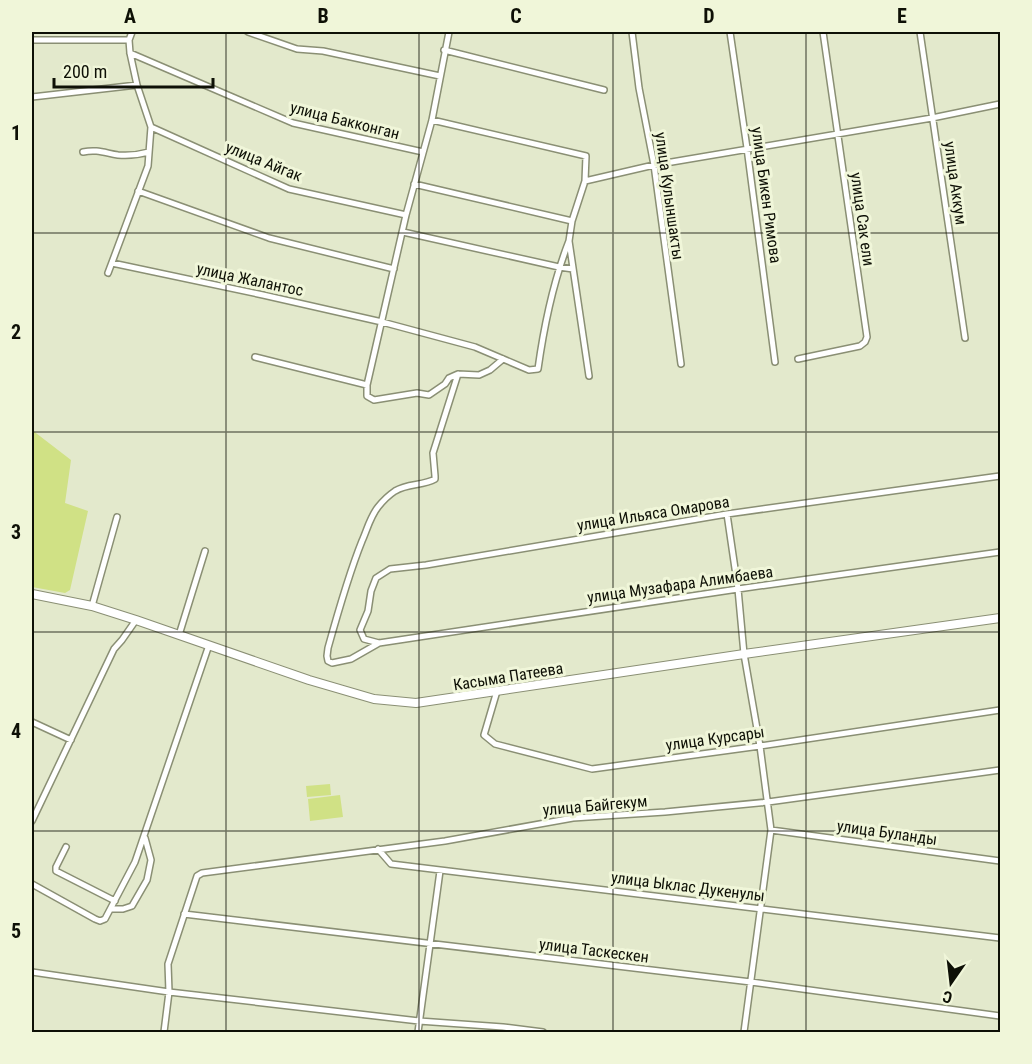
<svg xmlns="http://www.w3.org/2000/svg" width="1032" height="1064" viewBox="0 0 1032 1064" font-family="'Roboto Condensed',sans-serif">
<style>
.green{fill:#d0e185}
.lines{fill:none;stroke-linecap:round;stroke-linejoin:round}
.street-casing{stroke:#8a8f74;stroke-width:8}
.secondary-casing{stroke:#8a8f74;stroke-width:10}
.street{stroke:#fff;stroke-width:5}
.secondary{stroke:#fff;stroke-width:8}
.grid{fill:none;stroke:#0e1006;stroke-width:1.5;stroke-opacity:0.55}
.labels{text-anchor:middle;stroke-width:6;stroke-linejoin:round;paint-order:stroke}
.street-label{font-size:16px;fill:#0e1006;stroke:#f0f6d9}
.neatline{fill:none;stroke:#0e1006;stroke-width:2}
.grid-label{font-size:20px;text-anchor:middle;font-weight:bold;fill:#0e1006}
</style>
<rect width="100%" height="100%" fill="#e3e9cc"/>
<!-- green -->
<path class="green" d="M 32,430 L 71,460 L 65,503 L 88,511 L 70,590 L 65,593 L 32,587 Z
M 330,784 L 331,795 L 307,797 L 306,786 Z
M 340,795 L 343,817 L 310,821 L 308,799 Z"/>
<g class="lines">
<!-- street casing -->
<g class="street-casing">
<path id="street" d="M 248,32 L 297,49 L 323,51 L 440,76
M 449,32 L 432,120 L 406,215 L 367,385 L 367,396 L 374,400 L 417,393 L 429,395 L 445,384 L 449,378 L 458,374 L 479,375 L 490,370 L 503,359
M 632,32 L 639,88 L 654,165 L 681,364
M 730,32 L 747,148 L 775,362
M 920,32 L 965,338
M 32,40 L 129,40
M 444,50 L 604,90
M 130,53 L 293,123 L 423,152
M 32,97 L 137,85
M 432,120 L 586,156 L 585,181 L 572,221 L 569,241 L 589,376
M 151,127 L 289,189 L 406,215
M 83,152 C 97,149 105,153 118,155 C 129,156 138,155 149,152
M 585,181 L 654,165 L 932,118 L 1000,104
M 414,184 L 572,221
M 138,191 L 269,238 L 394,269
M 403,232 L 559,267 L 573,269
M 112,263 L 263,295 L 382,322 L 475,347 L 529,370 L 538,369 C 544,326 553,282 569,241
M 108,273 L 148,166 L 151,127 L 137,85 L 130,53 L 129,40 L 132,32
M 255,357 L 367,385
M 798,359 L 860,346 L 865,342 L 867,337 L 823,32
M 1000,476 L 727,514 L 426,565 L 390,569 L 376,578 L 371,591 L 368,611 L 360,630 L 364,639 L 379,643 L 738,589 L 1000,552
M 727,514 L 738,589 L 744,654 L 760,746 L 771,830 L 744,1032
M 92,606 L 117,517
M 179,635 L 205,551
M 379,643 L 351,659 L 332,663 L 328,661 L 327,656 L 328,648 C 338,612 348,576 362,541 C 367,530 370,517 378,507 C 382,502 389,495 395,491 C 408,483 423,486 435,479 L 435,476 L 433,453 L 458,374
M 497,691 L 484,735 L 495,744 L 592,769 L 760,746 L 1000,710
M 32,722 L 71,740
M 32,821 L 114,649 L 122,640 L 136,620
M 771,830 L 1000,861
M 66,847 L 56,867 L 56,871 L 115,901
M 378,849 L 391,864 L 1000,938
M 32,884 L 95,919 L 100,921 L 105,919 L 135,862 L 209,645
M 111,909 L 123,909 L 132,906 L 147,880 L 151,860 L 145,838
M 184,914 L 751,982 L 1000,1016
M 32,972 L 169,992 L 419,1021 L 503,1027 L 543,1032
M 164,1032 L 169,992 L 168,964 L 197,876 L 202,873 L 445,841 L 573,818 L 665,812 L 768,802 L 1000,770
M 418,1032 L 440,871"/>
</g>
<!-- secondary casing -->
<g class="secondary-casing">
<path id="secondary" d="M 32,594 L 92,606 L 136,620 L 309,680 L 374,699 L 416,703 L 744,654 L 1000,618"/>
</g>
<!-- street -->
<use href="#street" class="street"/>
<!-- secondary -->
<use href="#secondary" class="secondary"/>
</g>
<!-- grid -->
<path class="grid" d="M 226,32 L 226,1032M 419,32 L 419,1032M 613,32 L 613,1032M 806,32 L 806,1032M 32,233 L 1000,233M 32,432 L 1000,432M 32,632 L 1000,632M 32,831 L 1000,831"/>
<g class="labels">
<!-- street labels -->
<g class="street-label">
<text transform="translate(345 120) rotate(14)" y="6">улица Бакконган</text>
<text transform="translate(264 161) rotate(22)" y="6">улица Айгак</text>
<text transform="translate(956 183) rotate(82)" y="6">улица Аккум</text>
<text transform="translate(767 195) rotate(82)" y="6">улица Бикен Римова</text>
<text transform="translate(670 196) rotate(82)" y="6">улица Кулыншакты</text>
<text transform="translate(863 219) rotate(82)" y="6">улица Сак ели</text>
<text transform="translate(250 279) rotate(12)" y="6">улица Жалантос</text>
<text transform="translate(653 513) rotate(-9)" y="6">улица Ильяса Омарова</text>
<text transform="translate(680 584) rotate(-8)" y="6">улица Музафара Алимбаева</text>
<text transform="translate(508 676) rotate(-9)" y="6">Касыма Патеева</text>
<text transform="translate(715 738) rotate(-8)" y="6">улица Курсары</text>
<text transform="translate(595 805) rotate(-5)" y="6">улица Байгекум</text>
<text transform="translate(887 832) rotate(8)" y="6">улица Буланды</text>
<text transform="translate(688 886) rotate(7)" y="6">улица Ыклас Дукенулы</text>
<text transform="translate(594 950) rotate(7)" y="6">улица Таскескен</text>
</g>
</g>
<!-- border -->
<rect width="1032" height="1064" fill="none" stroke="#f0f6d9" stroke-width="66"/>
<!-- north arrow -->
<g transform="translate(951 983) rotate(194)" stroke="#f0f6d9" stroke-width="4.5" paint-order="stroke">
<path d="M0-4.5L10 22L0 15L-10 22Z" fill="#0e1006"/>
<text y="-9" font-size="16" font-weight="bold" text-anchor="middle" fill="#0e1006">С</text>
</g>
<!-- scale -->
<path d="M54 78v9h159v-9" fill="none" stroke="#0e1006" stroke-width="3"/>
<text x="63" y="78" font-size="18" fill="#0e1006" stroke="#f0f6d9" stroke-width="4.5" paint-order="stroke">200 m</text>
<rect x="33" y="33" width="966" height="998" class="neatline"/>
<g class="grid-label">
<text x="130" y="23">A</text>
<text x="323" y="23">B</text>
<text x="516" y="23">C</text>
<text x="709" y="23">D</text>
<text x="902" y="23">E</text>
<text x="16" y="140">1</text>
<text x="16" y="339">2</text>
<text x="16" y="539">3</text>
<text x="16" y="738">4</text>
<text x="16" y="938">5</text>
</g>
</svg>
